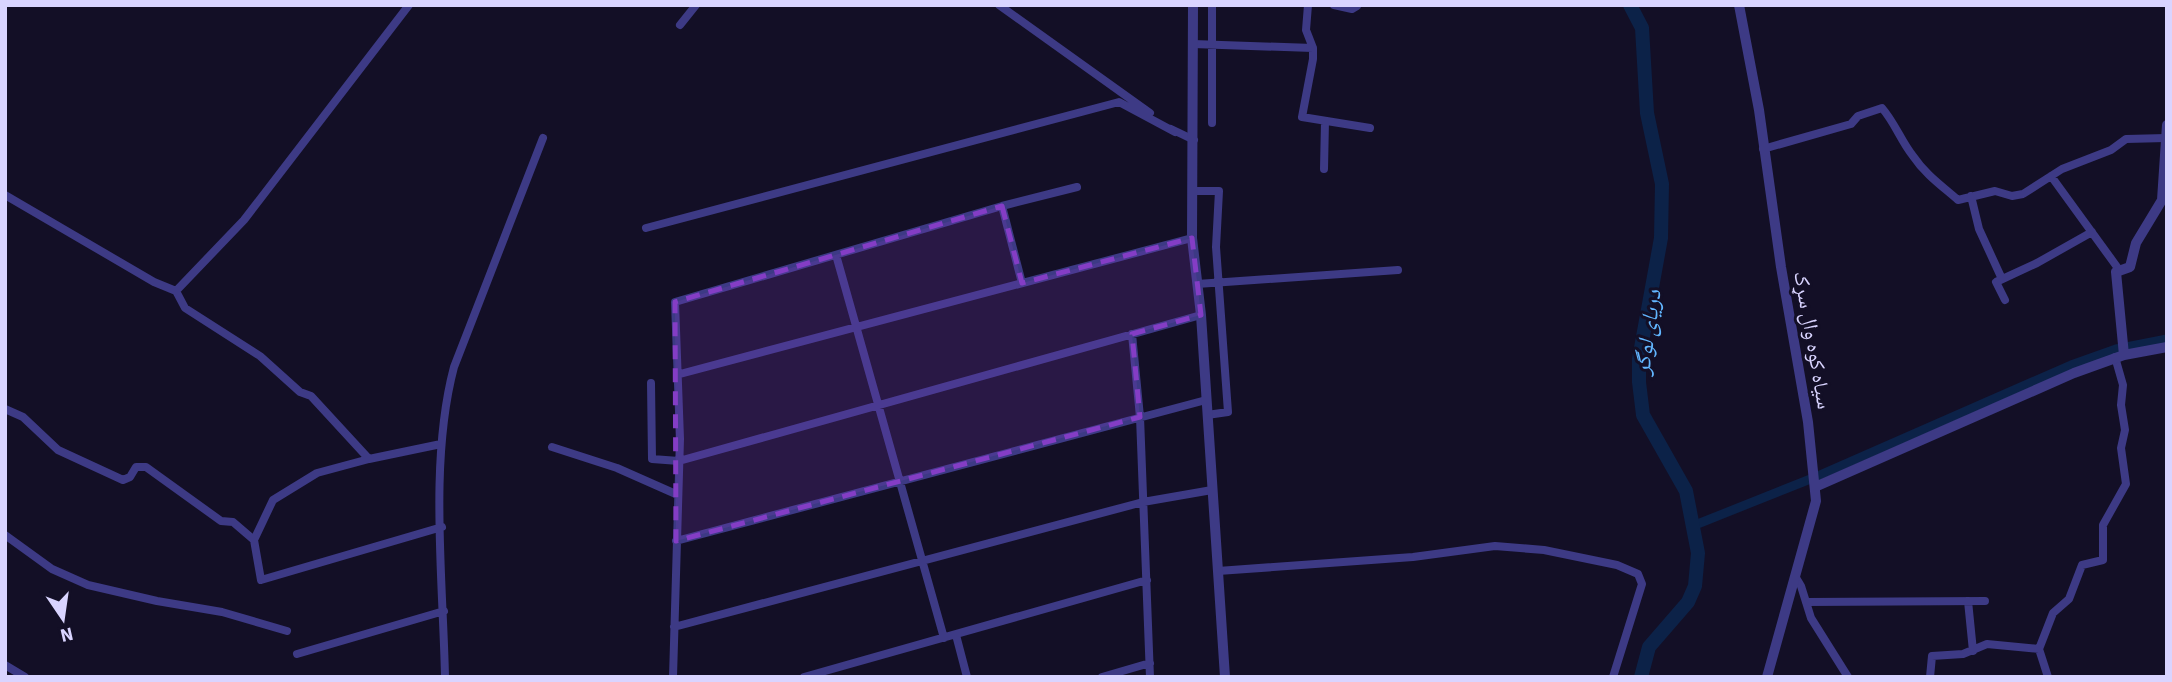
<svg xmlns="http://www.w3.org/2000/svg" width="2172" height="682" viewBox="0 0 2172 682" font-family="'Source Sans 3','Noto Naskh Arabic',sans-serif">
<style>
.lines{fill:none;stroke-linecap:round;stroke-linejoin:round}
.canal{stroke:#0c2248;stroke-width:9}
.river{stroke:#0c2248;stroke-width:14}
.minor{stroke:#3d3a85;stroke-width:8}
.tertiary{stroke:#3d3a85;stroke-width:10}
.marked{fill:#843dc5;fill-opacity:0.2;stroke:#843dc5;stroke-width:5;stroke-dasharray:14 9;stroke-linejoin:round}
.labels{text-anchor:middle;stroke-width:6;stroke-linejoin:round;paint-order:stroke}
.street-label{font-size:21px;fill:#d9d4ff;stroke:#130f26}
.water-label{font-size:23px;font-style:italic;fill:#62b6ff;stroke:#130f26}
</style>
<rect width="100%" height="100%" fill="#130f26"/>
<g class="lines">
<!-- canal -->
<path class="canal" d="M 1695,525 L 1813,478 L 2071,365 L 2116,349 L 2167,339"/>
<!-- river -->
<path class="river" d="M 1630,5 L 1642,28 L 1647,113 L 1662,184 L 1661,238 L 1639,359 L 1639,382 L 1643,415 L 1686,491 L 1698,553 L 1695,586 L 1688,602 L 1649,647 L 1641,677"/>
<!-- minor -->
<path class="minor" d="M 999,5 L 1150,113
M 1212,5 L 1212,123
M 1308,5 L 1306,30 L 1313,48 L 1313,59 L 1302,117 L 1370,128
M 1334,5 L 1352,9 L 1357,6
M 680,25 L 696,5
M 1193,44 L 1313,48
M 1171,129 L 1194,140
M 1763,149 L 1851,124 L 1858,116 L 1882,108 C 1895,123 1901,141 1913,156 C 1925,174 1942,186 1958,200 L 1995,191 L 2012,196 L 2023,194 L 2062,169 L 2111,150 L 2126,139 L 2166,138
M 1324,169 L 1325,121
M 2051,176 L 2120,271
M 1194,191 L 1219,191 L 1216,247 L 1228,412 L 1207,415
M 5,195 L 154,282 L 176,291 L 185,308 L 260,356 L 300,392 L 311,396 L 369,459 L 317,473 L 273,500 L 254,540 L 261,580 L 442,527
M 1971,196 L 1979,229 L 2002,279
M 1002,206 L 1022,283
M 646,228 L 1119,102 L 1175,132
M 836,255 L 944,638
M 1197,284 L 1398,270
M 176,291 L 244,220 L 409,5
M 2005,300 L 1996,282 L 2037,263 L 2092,232
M 1132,334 L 1140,417 L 1150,677
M 680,374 L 1192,238
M 651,383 L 652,459 L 679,461 L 1201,315
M 5,409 L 23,417 L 58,450 L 123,480 L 130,477 L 136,467 L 146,467 L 221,521 L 233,522 L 254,540
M 552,447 L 617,468 L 678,495
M 369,459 L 441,444
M 5,535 L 52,569 L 88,585 L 157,601 L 222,612 L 287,631
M 676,541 L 1206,400
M 1218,571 L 1413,557 L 1495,546 L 1544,550 L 1617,565 L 1638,574 L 1642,584 L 1613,677
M 1795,576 L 1801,586 L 1811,618 L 1848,677
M 1968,601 L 1973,651
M 1806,602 L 1985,601
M 674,627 L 1143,502 L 1212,490
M 956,635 L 967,677
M 297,654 L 444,611
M 5,665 L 25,677
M 445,677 C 443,579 429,461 454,367 L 543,138
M 673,677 L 680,439 L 675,302 L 1002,206 L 1077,187
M 804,677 L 1147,580
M 1102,677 L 1150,663
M 1930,677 L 1932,656 L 1963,654 L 1987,644 L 2039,649
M 2048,677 L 2039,649 L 2053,613 L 2069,599 L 2082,565 L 2103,560 L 2103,525 L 2126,484 L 2121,448 L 2125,430 L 2121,405 L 2123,385 L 2115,357"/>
<!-- tertiary -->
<path class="tertiary" d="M 1193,5 L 1192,238 L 1201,315 L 1225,677
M 1739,5 L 1759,110 L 1781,267 L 1808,422 L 1816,501 L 1767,677
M 2124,355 L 2116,272 L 2130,267 L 2136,243 L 2162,200 L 2167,125
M 1815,487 L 2074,373 L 2124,355 L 2167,347"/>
</g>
<!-- marked area -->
<path class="marked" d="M 1002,206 L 1022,283 L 1192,238 L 1201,315 L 1132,334 L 1140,417 L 676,541 L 675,302 Z"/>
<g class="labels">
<!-- street labels -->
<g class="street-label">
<text transform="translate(1813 340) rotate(80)" y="7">سیاه کوه وال سړک</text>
</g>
<!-- water labels -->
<g class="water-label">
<text transform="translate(1647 332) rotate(-82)" y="8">دریای لوگر</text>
</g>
</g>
<!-- border -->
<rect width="2172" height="682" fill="none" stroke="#d9d4ff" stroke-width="14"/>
<!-- north arrow -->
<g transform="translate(63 619) rotate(167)" stroke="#130f26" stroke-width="5" paint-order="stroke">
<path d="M0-5L12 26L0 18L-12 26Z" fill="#d9d4ff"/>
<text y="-10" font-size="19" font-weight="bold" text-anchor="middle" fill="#d9d4ff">N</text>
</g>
</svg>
